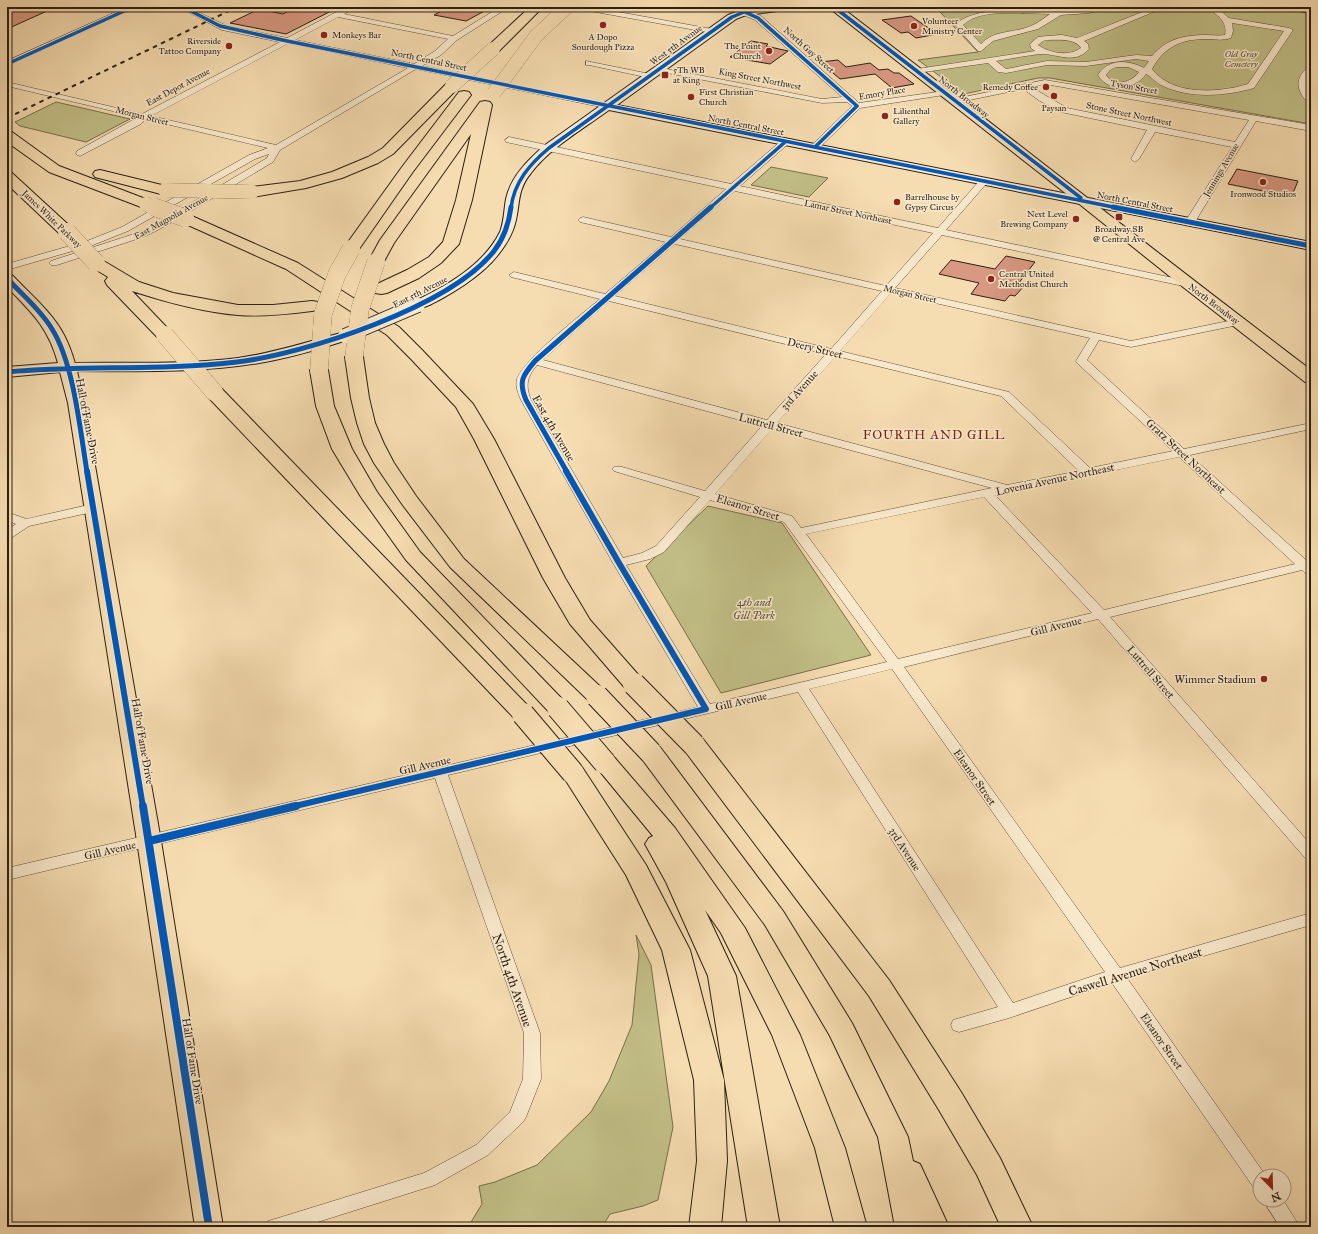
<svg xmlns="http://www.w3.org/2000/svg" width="1318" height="1234" viewBox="0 0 1318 1234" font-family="'IM FELL Great Primer',serif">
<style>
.green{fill:#c2bf87;stroke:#766f4e}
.building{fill:#d89881;stroke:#2b1f14}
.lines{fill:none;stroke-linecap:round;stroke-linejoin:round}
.minor-casing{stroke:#5e4e3b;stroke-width:1}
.secondary-casing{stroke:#2b1f14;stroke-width:2}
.primary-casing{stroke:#2b1f14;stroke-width:2}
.motorway-casing{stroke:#2b1f14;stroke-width:2}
.minor{fill:#f9e9cc;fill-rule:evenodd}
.secondary{fill:#f9e9cc;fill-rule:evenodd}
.primary{fill:#f6ddb1;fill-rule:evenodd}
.motorway{fill:#f6ddb1;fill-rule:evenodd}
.rail{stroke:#2b1f14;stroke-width:2;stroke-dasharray:4.5 4.5;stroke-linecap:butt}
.secondary-bridge-casing{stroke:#2b1f14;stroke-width:16;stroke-linecap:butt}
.motorway-bridge-far2-casing{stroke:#2b1f14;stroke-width:14;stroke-linecap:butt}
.motorway-bridge-far1-casing{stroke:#2b1f14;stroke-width:18;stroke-linecap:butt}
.motorway-bridge-casing{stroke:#2b1f14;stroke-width:24;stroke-linecap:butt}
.secondary-bridge{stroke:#f9e9cc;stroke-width:14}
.motorway-bridge-far2{stroke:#f6ddb1;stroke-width:14}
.motorway-bridge-far1{stroke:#f6ddb1;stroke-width:18}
.motorway-bridge{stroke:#f6ddb1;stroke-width:22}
.cycleway-far3-casing{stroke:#f9e9cc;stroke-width:5}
.cycleway-far2-casing{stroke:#f9e9cc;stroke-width:7}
.cycleway-far1-casing{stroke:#f9e9cc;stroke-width:8}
.cycleway-casing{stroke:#f9e9cc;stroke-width:10}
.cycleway-far3{stroke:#0057b8;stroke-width:3.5}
.cycleway-far2{stroke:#0057b8;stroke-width:5}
.cycleway-far1{stroke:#0057b8;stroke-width:6}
.cycleway{stroke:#0057b8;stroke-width:8}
.poi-dot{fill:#8f2418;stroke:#f9e9cc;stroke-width:1.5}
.labels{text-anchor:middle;stroke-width:3;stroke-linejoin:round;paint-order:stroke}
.far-poi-label{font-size:9px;fill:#2b1f14;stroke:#f9e9cc;text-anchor:start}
.far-street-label{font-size:9px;fill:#2b1f14;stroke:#f9e9cc}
.far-park-label{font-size:9px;font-style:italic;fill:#584f36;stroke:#f9e9cc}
.street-label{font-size:11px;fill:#2b1f14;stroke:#f9e9cc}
.park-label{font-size:11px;font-style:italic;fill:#584f36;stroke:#f9e9cc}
.poi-label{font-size:11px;fill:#2b1f14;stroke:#f9e9cc;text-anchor:end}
.quarter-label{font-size:13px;letter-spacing:1px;fill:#7a1f14;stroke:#f9e9cc}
.near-street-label{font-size:13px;fill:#2b1f14;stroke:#f9e9cc}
</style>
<rect width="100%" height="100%" fill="#f6ddb1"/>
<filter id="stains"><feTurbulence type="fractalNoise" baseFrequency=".005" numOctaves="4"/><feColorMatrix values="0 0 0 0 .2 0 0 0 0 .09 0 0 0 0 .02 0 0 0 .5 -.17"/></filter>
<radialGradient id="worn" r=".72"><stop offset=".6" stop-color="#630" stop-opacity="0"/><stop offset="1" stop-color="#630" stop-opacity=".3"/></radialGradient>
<!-- green -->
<path class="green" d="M 966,7 L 1276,7 L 1311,14 L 1311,124 L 1050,78 L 1038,78 L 964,94 L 918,60 L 978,52 L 939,11 Z
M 56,102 L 130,119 L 86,142 L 20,126 L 15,122 Z
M 771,167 L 828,178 L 809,197 L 751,185 Z
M 708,506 L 782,523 L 871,655 L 721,693 L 646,566 Z
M 636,935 L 651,965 L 673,1127 L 658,1200 L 643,1206 L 610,1214 L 602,1227 L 468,1227 L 482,1204 L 479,1186 L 495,1182 L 537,1165 L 591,1112 L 609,1081 L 632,1025 L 639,954 Z"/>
<!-- building -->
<path class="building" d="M 7,7 L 24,8 L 56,7 L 7,29 Z
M 296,7 L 339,7 L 286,34 L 230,23 L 259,9 L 283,14 Z
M 449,7 L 492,7 L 466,21 L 434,15 Z
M 911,16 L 924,25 L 938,34 L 916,38 L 908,32 L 901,33 L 882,20 Z
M 751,41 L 768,44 L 766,46 L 788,51 L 770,64 L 730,57 Z
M 838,60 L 846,67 L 870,63 L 879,70 L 888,69 L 894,73 L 899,73 L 914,84 L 892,88 L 875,74 L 840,79 L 820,62 Z
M 1237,169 L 1298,181 L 1293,193 L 1283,195 L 1228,184 Z
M 1006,256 L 1035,262 L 1018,284 L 1025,285 L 1015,296 L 1010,295 L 1005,301 L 971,294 L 979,283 L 939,274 L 951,260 L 995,269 Z"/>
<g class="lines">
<!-- minor casing -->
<g class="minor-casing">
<path id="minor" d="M 127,7 L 137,7 L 7,66 L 7,61 Z
M 179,7 L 188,7 L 227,26 L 287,38 L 346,7 L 356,7 L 344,14 L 453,36 L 500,7 L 509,7 L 457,40 L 441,55 L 422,66 L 606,104 L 610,106 L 606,108 L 416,69 L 280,150 L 273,162 L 169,224 L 146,236 L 57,265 L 51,265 L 49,263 L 51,261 L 140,232 L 163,220 L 267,158 L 269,154 L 255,159 L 128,231 L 93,245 L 7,270 L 7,264 L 87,241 L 122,227 L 249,155 L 268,148 L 145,119 L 141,124 L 80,156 L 77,155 L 76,153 L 77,151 L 138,117 L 7,86 L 7,82 L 142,114 L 280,42 L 222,30 ZM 338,17 L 448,39 L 435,51 L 414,64 L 295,40 ZM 289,43 L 408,68 L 276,145 L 151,116 Z
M 575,7 L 591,7 L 712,29 L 716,31 L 712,33 L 579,9 Z
M 1097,7 L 1109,7 L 1089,13 L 1061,15 L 1038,29 L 993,41 L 981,51 L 978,51 L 955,25 C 978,0 1061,15 1097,7 ZM 1023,13 L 1050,14 C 1044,18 1038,23 1031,26 C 1015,33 993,30 981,44 L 963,25 C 978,11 1004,13 1023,13 Z
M 1155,7 L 1165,7 L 1084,41 L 1088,44 L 1089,49 C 1075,65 1058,54 1042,54 C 1027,55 1011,59 996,61 L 1006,69 L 1047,61 L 1086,62 L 1136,55 L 1152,56 C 1166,39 1184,35 1206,35 C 1212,35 1218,36 1225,35 C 1228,20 1216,15 1207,7 L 1216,7 L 1229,18 L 1289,28 L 1293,30 L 1254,88 C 1226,96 1190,99 1163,86 C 1156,83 1151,76 1146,74 C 1135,90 1108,93 1098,75 C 1108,58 1129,60 1144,68 L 1149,61 L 1136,59 L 1086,66 L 1047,65 L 1006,73 L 998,72 L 988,63 L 917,73 L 913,71 L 917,69 L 1035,51 L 1031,48 L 1030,44 L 1038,37 L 1047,36 L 1062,35 L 1077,38 ZM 1232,23 L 1284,31 L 1248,84 C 1219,93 1172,96 1152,69 C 1164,47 1181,39 1206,39 C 1215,39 1222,41 1231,38 L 1233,31 ZM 1047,40 C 1058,40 1075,38 1081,48 C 1069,57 1049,53 1038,45 L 1043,41 ZM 1116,67 L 1128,67 L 1139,72 C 1132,82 1114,88 1106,75 L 1110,70 Z
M 1286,7 L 1311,9 L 1311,13 L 1287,9 Z
M 741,10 L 747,10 L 761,16 L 859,103 L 944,91 L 948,93 L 944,95 L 860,108 L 818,149 L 815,150 L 811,147 L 812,145 L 852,106 L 847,102 L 822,103 L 657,71 L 653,69 L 657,67 L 822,99 L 842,97 L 755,20 L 741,14 Z
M 586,61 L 650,74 L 654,76 L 650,78 L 589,65 L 586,65 Z
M 1308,67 L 1311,67 L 1311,73 C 1301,83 1311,92 1311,103 C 1307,102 1304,99 1302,95 C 1295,84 1299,75 1308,67 Z
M 1045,80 L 1311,125 L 1311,131 L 1256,121 L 1195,222 L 1190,225 L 1185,222 L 1232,147 L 1155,132 L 1139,159 L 1135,162 L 1131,159 L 1147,130 L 1061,112 L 1040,101 L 1023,89 L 955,103 L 951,101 L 955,99 ZM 1045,84 L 1249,120 L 1235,142 L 1067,108 L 1031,87 Z
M 509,137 L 731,184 L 782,140 L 788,140 L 789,142 L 788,144 L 740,186 L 938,228 L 981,179 L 987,179 L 988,181 L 987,183 L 946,230 L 1188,281 L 1193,284 L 1188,287 L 942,235 L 895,288 L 1131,341 L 1238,319 L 1242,320 L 1243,322 L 1242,324 L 1238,325 L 1131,347 L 1099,340 L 1087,360 L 1184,449 L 1311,423 L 1311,429 L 1190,455 L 1307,561 L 1311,560 L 1311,573 L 1305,573 L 1302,570 L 1110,617 L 1311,845 L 1311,861 L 1306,859 L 1098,619 L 904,667 L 1120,968 L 1311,913 L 1311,925 L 1127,978 L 1266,1176 L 1260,1176 L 1260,1190 L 1254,1188 L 1112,983 L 1009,1018 L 959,1032 L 953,1030 L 951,1025 L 953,1020 L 998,1007 L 798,692 L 448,775 L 540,1033 L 541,1079 L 526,1117 L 523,1122 L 488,1155 L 435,1185 L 302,1227 L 266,1227 L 268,1221 L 275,1219 L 424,1173 L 476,1145 L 510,1112 L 523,1079 L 524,1033 L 435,778 L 7,880 L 7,868 L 698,707 L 613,563 L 521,400 C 518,393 515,386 517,379 C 523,360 582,314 600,299 L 511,277 L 509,275 L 514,272 L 605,294 L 666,242 L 580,222 L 578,220 L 580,218 L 583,217 L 671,237 L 726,189 L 506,142 L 505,140 ZM 735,191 L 933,233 L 886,286 L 680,239 ZM 675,244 L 882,291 L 831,349 L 615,296 ZM 891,293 L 1090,338 L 1076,361 L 1077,363 L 1173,451 L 1090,468 L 1009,392 L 840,351 ZM 609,301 L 826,354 L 767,420 L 543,360 ZM 836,356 L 1001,396 L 1079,471 L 1007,485 L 777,423 ZM 537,365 L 762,426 L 705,491 L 622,467 L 614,467 L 612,469 L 614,471 L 700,497 L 656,546 L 642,553 L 623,558 L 531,400 C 525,385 527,377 537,365 ZM 772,429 L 992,488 L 801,528 L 792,516 L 715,494 ZM 1179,457 L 1295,564 L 1104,610 L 995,495 ZM 984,497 L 1092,613 L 898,659 L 806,534 ZM 710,500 L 784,522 L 887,662 L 710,704 L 626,565 L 650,559 L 664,552 ZM 892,669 L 1105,972 L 1013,1003 L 809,689 Z
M 93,504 L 97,505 L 99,508 L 97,511 L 29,526 L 11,538 L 7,539 L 7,530 L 16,524 L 7,520 L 7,512 L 26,519 Z
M 1263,1200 L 1283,1200 L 1300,1227 L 1280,1227 Z"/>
</g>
<!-- secondary casing -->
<g class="secondary-casing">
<path id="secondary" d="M 760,7 L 790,7 L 785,10 L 746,15 L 736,19 L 617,105 L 1311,242 L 1311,250 L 609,110 C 583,129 551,147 531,173 C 515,192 521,210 513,230 C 500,262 470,283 441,299 C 433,303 423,310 413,308 L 411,305 L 413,302 C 446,286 483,266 500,232 C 504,222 504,210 506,199 C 511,176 528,160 545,145 L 728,15 L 744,9 Z
M 345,332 L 350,333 L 352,336 L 350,339 C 314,351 276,362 238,366 C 181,373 124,371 67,371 L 62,370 L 60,367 L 62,364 L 67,363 C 124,362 182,365 238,358 C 275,353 309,341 345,332 Z"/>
</g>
<!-- primary casing -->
<g class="primary-casing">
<path id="primary" d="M 828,7 L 841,7 C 998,128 1153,250 1311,370 L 1311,383 L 1305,382 L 1183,287 L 1078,203 Z
M 7,273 L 12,275 C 30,294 52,312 64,335 C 75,356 79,380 84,403 L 161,841 L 223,1227 L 195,1227 L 137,841 L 68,403 L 60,372 L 7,377 L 7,367 L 58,363 C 48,327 32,313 7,287 Z"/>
</g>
<!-- motorway casing -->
<g class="motorway-casing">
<path id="motorway" d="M 530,7 L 543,7 L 498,52 L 488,52 L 487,49 L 488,46 Z
M 452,82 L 457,83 L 459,86 L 457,89 L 393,154 L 378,163 L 342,178 L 306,188 L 252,197 L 247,195 L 244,192 L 247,189 L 252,187 L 300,181 L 332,172 L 368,157 L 383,148 L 447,83 Z
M 464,91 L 469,92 L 471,95 L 412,173 L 357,252 L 351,254 L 345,252 L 343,249 L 402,167 L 459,92 Z
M 485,101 L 490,102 L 492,105 L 472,200 L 459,244 L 441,263 L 419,278 L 387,293 L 381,294 L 375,293 L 373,289 L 375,285 L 407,270 L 429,257 L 443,242 L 456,200 L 471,134 L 394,243 L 382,265 L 376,267 L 370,265 L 368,262 L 380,240 L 480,102 Z
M 7,131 L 12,132 L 59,166 L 151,201 L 154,204 L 151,207 L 146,209 L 141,207 L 49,172 L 7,142 Z
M 100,170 L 170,187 L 173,190 L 170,193 L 165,195 L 95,177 L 93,174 L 95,171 Z
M 7,172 L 12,173 L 73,229 L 75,232 L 73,235 L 67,237 L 61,235 L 7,184 Z
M 185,213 L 298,263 L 399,327 L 423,351 L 473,404 L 494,439 L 565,578 L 590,620 L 642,679 L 646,684 L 642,689 L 634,691 L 626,689 L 570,624 L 543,578 L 474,439 L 456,407 L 411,359 L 387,335 L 286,269 L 179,221 L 177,218 L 179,215 Z
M 96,258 L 102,260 L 139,282 L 173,293 L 238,305 L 273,305 L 312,301 L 318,302 L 321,306 L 318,310 L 312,311 C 288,314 262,317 238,315 C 202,312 166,302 132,291 L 174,335 L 171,339 L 165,340 L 159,339 L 107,285 L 105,281 L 108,277 L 90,266 L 88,263 L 90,260 Z
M 354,352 L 360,353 L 363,357 L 369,398 L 375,423 L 384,444 L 394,463 L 416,496 L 464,559 L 605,691 L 609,696 L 605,701 L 597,704 L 589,701 L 450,567 L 402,504 L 374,463 L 364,444 L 357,423 L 351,398 L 345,357 L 348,353 Z
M 319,365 L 325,366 L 328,370 L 334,406 L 352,449 L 377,492 L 420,552 L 566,703 L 570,708 L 566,713 L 558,716 L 550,713 L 406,560 L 361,497 L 332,449 L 316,406 L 310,370 L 313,366 Z
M 214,386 L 221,388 L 531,709 L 535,714 L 531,719 L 523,722 L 515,719 L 207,396 L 205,392 L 207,388 Z
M 694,737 L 703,739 L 889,980 L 961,1092 L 1000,1158 L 1033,1227 L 1001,1227 L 977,1175 L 939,1110 L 869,996 L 685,751 L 682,745 L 685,739 Z
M 651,745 L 660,747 L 783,911 L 852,1023 L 908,1137 L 913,1161 L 920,1164 L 949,1227 L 895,1227 L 878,1137 L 830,1036 L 765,925 L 642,759 L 639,753 L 642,747 Z
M 605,755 L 614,757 L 675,828 L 745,928 L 800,1035 L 845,1148 L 867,1227 L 835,1227 L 815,1148 L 772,1035 L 721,933 L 705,910 L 736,976 L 780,1227 L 748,1227 L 708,976 L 666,882 L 645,844 L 649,838 L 653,836 L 593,763 L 596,757 Z
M 573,765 L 582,767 L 646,865 L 690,950 L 724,1080 L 727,1161 L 721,1227 L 689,1227 L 697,1161 L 694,1080 L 662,950 L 626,875 L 561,773 L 564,767 Z"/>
</g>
<!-- minor -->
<use href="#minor" class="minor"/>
<!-- secondary -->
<use href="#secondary" class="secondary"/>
<!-- primary -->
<use href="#primary" class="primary"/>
<!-- motorway -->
<use href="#motorway" class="motorway"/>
<!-- rail -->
<path class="rail" d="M 7,118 L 237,7"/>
<!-- secondary-bridge casing -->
<g class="secondary-bridge-casing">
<path id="secondary-bridge" d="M 345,336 L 418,305"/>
</g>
<!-- motorway-bridge-far2 casing -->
<g class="motorway-bridge-far2-casing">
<path id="motorway-bridge-far2" d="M 452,86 L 493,49
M 494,93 L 536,36 L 567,7
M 165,190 L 252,192
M 146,204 L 156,208"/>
</g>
<!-- motorway-bridge-far1 casing -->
<g class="motorway-bridge-far1-casing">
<path id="motorway-bridge-far1" d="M 154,207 L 185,218
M 67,232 L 96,263
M 165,335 L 214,392
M 354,357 L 360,309 L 376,262
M 319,370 L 323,314 L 337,274 L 351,249"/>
</g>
<!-- motorway-bridge casing -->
<g class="motorway-bridge-casing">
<path id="motorway-bridge" d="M 634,684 L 694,745
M 597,696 L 651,753
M 558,708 L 605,763
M 523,714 L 573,773"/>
</g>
<!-- secondary-bridge -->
<use href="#secondary-bridge" class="secondary-bridge"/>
<!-- motorway-bridge-far2 -->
<use href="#motorway-bridge-far2" class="motorway-bridge-far2"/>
<!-- motorway-bridge-far1 -->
<use href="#motorway-bridge-far1" class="motorway-bridge-far1"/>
<!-- motorway-bridge -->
<use href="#motorway-bridge" class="motorway-bridge"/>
<!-- cycleway-far3 casing -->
<g class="cycleway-far3-casing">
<path id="cycleway-far3" d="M 183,7 L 220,26 L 287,41 L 1118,208
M 734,7 L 758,18 L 857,106 L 815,147
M 834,7 L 1081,198
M 7,64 L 133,7
M 511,208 C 514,182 530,164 549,148 L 732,17 L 744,12 L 785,7
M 710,208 L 785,142"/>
</g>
<!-- cycleway-far2 casing -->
<g class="cycleway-far2-casing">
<path id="cycleway-far2" d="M 1113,207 L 1311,246
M 7,278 C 22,295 40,309 52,329 C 74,364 80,430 87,472
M 7,372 C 83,365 161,371 237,362 C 305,354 450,307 494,251 C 504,238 509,223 511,207
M 567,472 L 526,400 C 518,381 523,375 535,361 L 711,207"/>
</g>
<!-- cycleway-far1 casing -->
<g class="cycleway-far1-casing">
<path id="cycleway-far1" d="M 87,471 L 143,807
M 291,807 L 706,709 L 619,563 L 566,471"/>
</g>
<!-- cycleway casing -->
<g class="cycleway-casing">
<path id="cycleway" d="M 143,806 L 209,1227
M 149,841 L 296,806"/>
</g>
<!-- cycleway-far3 -->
<use href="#cycleway-far3" class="cycleway-far3"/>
<!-- cycleway-far2 -->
<use href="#cycleway-far2" class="cycleway-far2"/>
<!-- cycleway-far1 -->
<use href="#cycleway-far1" class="cycleway-far1"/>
<!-- cycleway -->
<use href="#cycleway" class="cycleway"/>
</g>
<!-- markers -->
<g class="poi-dot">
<circle cx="603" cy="25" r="4"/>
<circle cx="914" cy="26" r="4"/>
<circle cx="324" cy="35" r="4"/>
<circle cx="229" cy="46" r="4"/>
<circle cx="769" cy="51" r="4"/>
<rect x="661" y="71" width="8" height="8" rx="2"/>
<circle cx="1046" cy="87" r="4"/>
<circle cx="1054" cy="96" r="4"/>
<circle cx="691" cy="97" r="4"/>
<circle cx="885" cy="116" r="4"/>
<circle cx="1263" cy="182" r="4"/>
<circle cx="897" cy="202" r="4"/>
<rect x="1115" y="213" width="8" height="8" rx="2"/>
<circle cx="1076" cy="219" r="4"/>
<circle cx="991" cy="279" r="4"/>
<circle cx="1264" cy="679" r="4"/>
</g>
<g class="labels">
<!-- far-poi labels -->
<g class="far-poi-label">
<text x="922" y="24">Volunteer<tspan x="922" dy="10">Ministry Center</tspan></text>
<text x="332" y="38">Monkeys Bar</text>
<text x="603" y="40" text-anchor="middle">A Dopo<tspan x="603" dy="10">Sourdough Pizza</tspan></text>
<text x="221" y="44" text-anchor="end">Riverside<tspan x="221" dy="10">Tattoo Company</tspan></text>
<text x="761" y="49" text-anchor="end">The Point<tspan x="761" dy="10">Church</tspan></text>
<text x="673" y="73">5Th WB<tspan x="673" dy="10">at King</tspan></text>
<text x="1038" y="90" text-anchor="end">Remedy Coffee</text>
<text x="699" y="95">First Christian<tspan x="699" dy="10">Church</tspan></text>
<text x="1054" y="111" text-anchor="middle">Paysan</text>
<text x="893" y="114">Lilienthal<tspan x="893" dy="10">Gallery</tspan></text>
<text x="1263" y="197" text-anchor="middle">Ironwood Studios</text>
<text x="905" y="200">Barrelhouse by<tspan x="905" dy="10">Gypsy Circus</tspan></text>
<text x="1068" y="217" text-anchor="end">Next Level<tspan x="1068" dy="10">Brewing Company</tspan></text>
<text x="1119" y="232" text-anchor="middle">Broadway SB<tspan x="1119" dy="10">@ Central Ave</tspan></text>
<text x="999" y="277">Central United<tspan x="999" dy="10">Methodist Church</tspan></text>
</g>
<!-- far-street labels -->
<g class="far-street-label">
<text transform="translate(676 45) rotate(-36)" y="3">West 5th Avenue</text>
<text transform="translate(809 50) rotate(42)" y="3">North Gay Street</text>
<text transform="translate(429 60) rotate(12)" y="3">North Central Street</text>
<text transform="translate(760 79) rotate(11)" y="3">King Street Northwest</text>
<text transform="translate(178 87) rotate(-28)" y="3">East Depot Avenue</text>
<text transform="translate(1134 87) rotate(10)" y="3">Tyson Street</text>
<text transform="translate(882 93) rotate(-9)" y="3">Emory Place</text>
<text transform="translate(964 97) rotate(38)" y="3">North Broadway</text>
<text transform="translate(1129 114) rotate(12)" y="3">Stone Street Northwest</text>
<text transform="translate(142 116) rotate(14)" y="3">Morgan Street</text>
<text transform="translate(746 125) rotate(11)" y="3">North Central Street</text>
<text transform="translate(1221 170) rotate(-59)" y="3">Jennings Avenue</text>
<text transform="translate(1135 202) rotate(11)" y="3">North Central Street</text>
<text transform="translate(848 212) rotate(12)" y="3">Lamar Street Northeast</text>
<text transform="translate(171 217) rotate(-29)" y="3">East Magnolia Avenue</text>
<text transform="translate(52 219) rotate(44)" y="3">James White Parkway</text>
<text transform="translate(420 292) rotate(-27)" y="3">East 5th Avenue</text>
<text transform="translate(910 294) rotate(13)" y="3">Morgan Street</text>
<text transform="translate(1214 304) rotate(37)" y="3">North Broadway</text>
</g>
<!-- far-park labels -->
<g class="far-park-label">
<text x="1241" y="57">Old Gray<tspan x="1241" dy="10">Cemetery</tspan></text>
</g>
<!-- street labels -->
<g class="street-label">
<text transform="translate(815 348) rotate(14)" y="4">Deery Street</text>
<text transform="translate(799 390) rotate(-48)" y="4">3rd Avenue</text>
<text transform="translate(88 421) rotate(79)" y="4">Hall of Fame Drive</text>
<text transform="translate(771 425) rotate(15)" y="4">Luttrell Street</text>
<text transform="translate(554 428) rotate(60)" y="4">East 4th Avenue</text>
<text transform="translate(1186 456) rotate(43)" y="4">Gratz Street Northeast</text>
<text transform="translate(1055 479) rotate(-12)" y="4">Lovenia Avenue Northeast</text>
<text transform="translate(748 507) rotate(17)" y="4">Eleanor Street</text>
<text transform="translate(1056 626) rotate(-14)" y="4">Gill Avenue</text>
<text transform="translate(1151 672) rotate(49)" y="4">Luttrell Street</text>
<text transform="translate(741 701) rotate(-13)" y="4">Gill Avenue</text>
<text transform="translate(143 741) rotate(80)" y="4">Hall of Fame Drive</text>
<text transform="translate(425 765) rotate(-13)" y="4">Gill Avenue</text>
<text transform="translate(975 777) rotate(55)" y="4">Eleanor Street</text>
<text transform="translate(905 849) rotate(57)" y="4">3rd Avenue</text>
<text transform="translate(110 850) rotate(-13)" y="4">Gill Avenue</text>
<text transform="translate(1162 1041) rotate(55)" y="4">Eleanor Street</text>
<text transform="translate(193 1061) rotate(81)" y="4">Hall of Fame Drive</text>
</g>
<!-- park labels -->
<g class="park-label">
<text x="754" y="606">4th and<tspan x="754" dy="13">Gill Park</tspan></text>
</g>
<!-- poi labels -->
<g class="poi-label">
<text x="1256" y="683">Wimmer Stadium</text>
</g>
<!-- quarter labels -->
<g class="quarter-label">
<text x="934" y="439">FOURTH AND GILL</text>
</g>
<!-- near-street labels -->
<g class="near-street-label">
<text transform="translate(1135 971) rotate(-17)" y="5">Caswell Avenue Northeast</text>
<text transform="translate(513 980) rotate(71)" y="5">North 4th Avenue</text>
</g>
</g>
<!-- margin -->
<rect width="1318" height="1234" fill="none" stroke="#f6ddb1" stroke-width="24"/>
<rect x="8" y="8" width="1302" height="1218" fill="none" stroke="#2b1f14" stroke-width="2"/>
<rect x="12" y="12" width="1294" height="1210" fill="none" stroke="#2b1f14"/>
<!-- north arrow -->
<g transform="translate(1272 1188) rotate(157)"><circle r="19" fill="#f9e9cc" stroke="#a79882"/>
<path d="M0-3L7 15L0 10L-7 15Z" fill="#8f2418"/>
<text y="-6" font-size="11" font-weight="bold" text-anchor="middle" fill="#2b1f14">N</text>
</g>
<rect width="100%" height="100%" filter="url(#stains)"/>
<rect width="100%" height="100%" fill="url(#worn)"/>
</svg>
